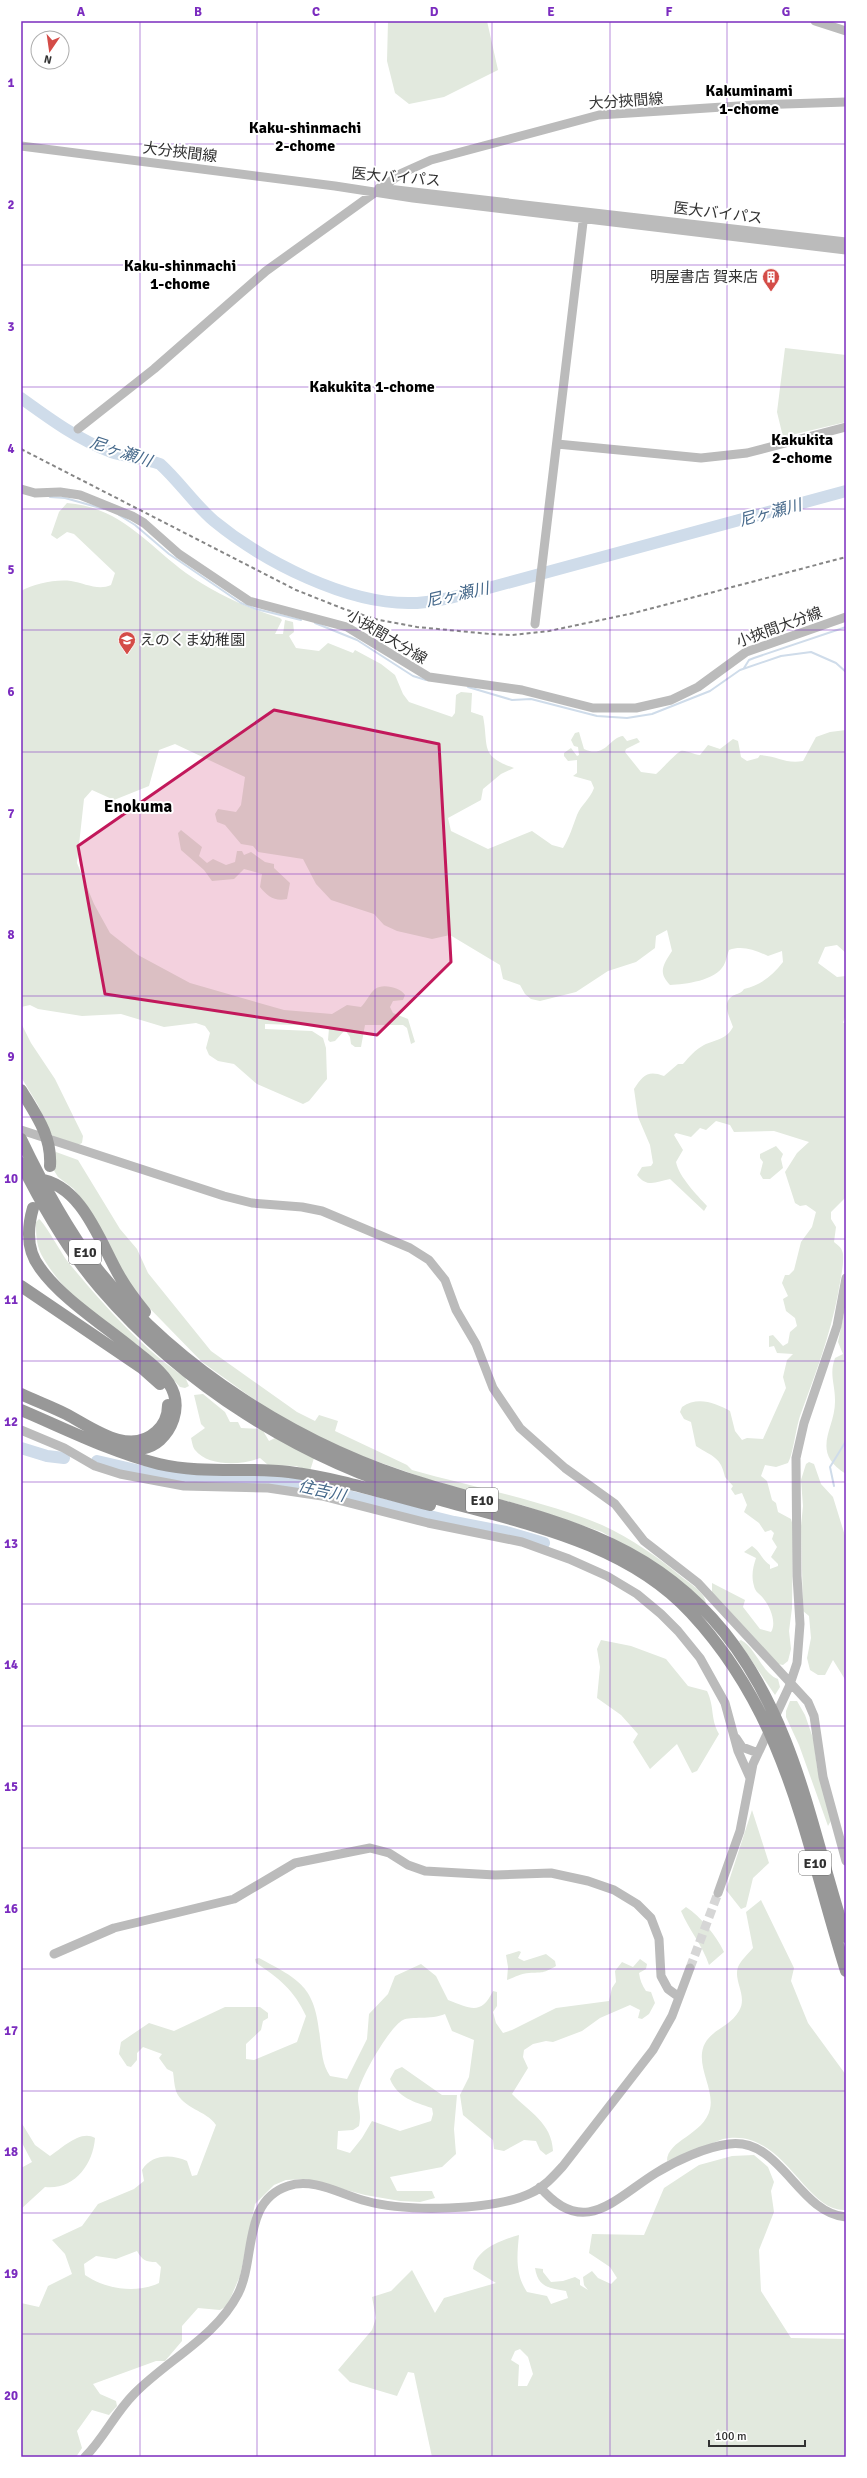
<svg xmlns="http://www.w3.org/2000/svg" width="867" height="2478" viewBox="0 0 867 2478" font-family="Signika,'Noto Sans JP',sans-serif">
<style>
.green{fill:#e2e9de;fill-rule:evenodd}
.lines{fill:none;stroke-linecap:round;stroke-linejoin:round}
.stream{stroke:#cfdcea;stroke-width:2}
.river{stroke:#cfdcea;stroke-width:12}
.secondary-tunnel{stroke:#d6d6d6;stroke-width:9;stroke-dasharray:9 4.5;stroke-linecap:butt}
.secondary{stroke:#bbb;stroke-width:9}
.highway{stroke:#989898;stroke-width:12}
.rail{stroke:#868686;stroke-width:2;stroke-dasharray:4 3;stroke-linecap:butt}
.marked{fill:#c2185b;fill-opacity:0.2;stroke:#c2185b;stroke-width:3;stroke-linejoin:round}
.grid{fill:none;stroke:#7b2cbf;stroke-width:1;stroke-opacity:0.55}
.labels{text-anchor:middle;stroke-width:4;stroke-linejoin:round;paint-order:stroke}
.shield{fill:#fff;stroke:#6f6f6f;stroke-width:1}
.shield-label{font-size:14px;font-weight:bold;fill:#313131}
.street-label{font-size:15px;fill:#313131;stroke:#fff}
.poi-label{font-size:15px;fill:#313131;stroke:#fff;text-anchor:end}
.neighbourhood-label{font-size:16px;font-weight:bold;fill:#000;stroke:#fff}
.water-label{font-size:16px;font-style:italic;fill:#46698b;stroke:#fff}
.quarter-label{font-size:17px;font-weight:bold;fill:#000;stroke:#fff}
.neatline{fill:none;stroke:#7b2cbf;stroke-width:1.5}
.grid-label{font-size:13px;text-anchor:middle;font-weight:bold;fill:#7b2cbf}
</style>
<rect width="100%" height="100%" fill="#fff"/>
<!-- green -->
<path class="green" d="M 388,21 L 487,21 L 498,70 L 444,97 L 409,104 L 395,93 L 387,61 Z
M 785,348 L 846,355 L 846,422 L 783,437 L 777,412 Z
M 67,503 C 120,507 147,544 186,573 C 214,593 247,608 280,618 L 282,620 L 275,634 L 283,634 L 285,620 L 293,622 L 294,632 L 289,636 L 296,648 L 319,651 L 328,643 L 353,653 L 355,650 L 381,664 L 395,675 L 403,694 L 409,702 L 452,717 L 455,713 L 456,695 L 461,692 L 472,693 L 471,712 L 483,716 C 489,747 479,756 514,768 L 501,774 L 483,789 L 481,800 L 448,818 L 451,831 L 488,849 L 532,831 L 552,845 L 563,848 C 570,836 572,828 577,815 C 581,805 590,799 594,788 L 591,781 L 573,776 L 577,773 L 577,760 L 568,761 L 564,756 L 564,753 L 571,748 L 577,756 L 579,755 L 578,747 L 574,746 L 571,740 L 575,733 L 579,732 L 584,749 C 605,759 610,737 623,736 L 627,741 L 637,738 L 640,742 L 626,749 L 625,752 L 641,772 L 656,774 C 661,770 677,752 681,751 C 686,750 694,755 700,755 L 708,745 L 720,749 L 733,739 L 738,741 L 741,757 L 747,761 L 758,758 L 760,755 C 778,756 785,764 803,761 L 816,737 L 830,732 L 846,730 L 846,953 L 837,945 L 825,947 L 818,963 L 837,977 L 846,976 L 846,1014 L 843,1023 L 846,1022 L 846,1197 L 831,1212 L 831,1219 L 836,1227 L 834,1242 C 839,1246 842,1248 843,1254 C 844,1267 840,1281 838,1294 C 830,1336 815,1375 800,1416 C 796,1428 793,1455 788,1463 L 776,1467 L 765,1465 L 761,1476 L 767,1481 L 772,1500 L 776,1503 L 778,1512 L 791,1519 L 793,1526 L 792,1608 L 789,1631 L 791,1649 L 788,1661 L 783,1665 L 778,1664 L 712,1594 L 712,1583 L 745,1600 L 743,1607 L 760,1629 L 771,1632 C 777,1623 770,1606 763,1598 C 760,1594 755,1592 754,1586 C 751,1576 753,1567 756,1558 L 744,1552 L 752,1546 C 760,1551 762,1560 770,1565 L 770,1569 L 778,1566 L 778,1564 L 771,1557 L 777,1547 L 772,1539 L 774,1533 L 771,1530 L 765,1532 L 759,1523 L 744,1512 L 747,1505 L 742,1493 L 735,1495 L 731,1489 L 733,1486 L 725,1477 C 721,1457 713,1457 696,1446 L 691,1422 L 684,1419 L 680,1412 L 682,1407 C 698,1396 715,1403 730,1411 L 735,1431 L 742,1440 L 747,1438 L 763,1439 L 786,1388 L 783,1377 L 787,1360 L 793,1354 L 777,1353 L 774,1346 L 769,1347 L 769,1336 L 773,1335 L 783,1346 L 788,1343 L 790,1332 L 797,1326 L 795,1318 L 786,1311 L 783,1299 L 788,1296 L 782,1283 L 785,1275 L 789,1275 L 794,1270 L 801,1242 L 812,1227 L 816,1212 L 806,1205 L 800,1206 L 795,1203 L 785,1172 L 797,1153 L 809,1142 L 774,1131 L 734,1132 L 730,1125 L 716,1121 L 706,1130 L 700,1128 L 691,1137 L 676,1133 L 674,1135 L 683,1150 L 676,1162 C 679,1177 697,1195 707,1206 L 704,1211 L 670,1179 C 656,1182 647,1188 637,1175 L 642,1167 L 651,1166 L 653,1163 L 650,1145 L 638,1117 L 634,1089 C 643,1075 648,1070 664,1076 L 678,1064 L 683,1064 C 689,1057 695,1050 704,1045 C 715,1040 727,1039 733,1027 C 730,1018 722,1004 731,997 C 736,993 740,995 744,989 C 761,985 772,976 783,962 L 782,951 L 768,956 C 755,950 742,945 729,950 C 727,955 726,961 724,965 C 715,981 686,984 670,985 C 657,972 664,964 672,951 L 667,930 L 656,936 L 655,948 L 636,962 L 608,971 L 576,992 L 540,1001 L 531,999 L 525,994 L 520,985 L 503,979 L 500,965 L 450,935 L 432,939 L 397,931 L 384,925 L 374,914 L 331,900 L 316,884 L 303,859 L 258,852 L 253,846 L 241,844 L 225,825 L 217,822 L 215,814 L 218,809 L 236,812 L 241,805 L 245,777 L 175,744 L 159,750 L 149,786 L 114,800 L 92,790 L 84,799 L 77,863 L 94,904 L 110,933 L 138,955 L 190,983 L 284,1010 L 332,1014 L 347,1005 L 361,1007 C 366,1002 370,993 375,989 C 383,983 401,988 405,995 L 403,1000 L 393,1001 L 390,1007 L 393,1013 L 408,1019 L 415,1042 L 411,1044 L 407,1028 L 403,1025 L 365,1025 L 361,1047 L 355,1047 L 351,1044 L 350,1037 L 345,1030 L 335,1041 L 330,1042 L 328,1040 L 329,1028 L 327,1026 L 265,1024 L 265,1029 L 312,1031 L 323,1038 L 326,1048 L 327,1079 L 309,1101 L 303,1104 L 257,1084 L 234,1064 L 218,1061 L 209,1055 L 206,1048 L 210,1033 L 205,1026 L 196,1023 L 164,1027 L 121,1014 L 82,1016 L 38,1009 L 30,1005 L 21,1007 L 21,591 C 34,584 55,579 71,581 C 84,583 98,591 111,585 L 115,573 L 74,534 L 67,532 L 57,539 L 51,535 L 59,512 Z
M 181,830 L 202,847 L 199,856 L 207,863 L 213,859 L 226,865 L 235,862 L 237,851 L 242,851 L 244,855 L 251,852 L 265,862 L 274,864 L 274,868 L 290,883 L 287,899 C 275,902 267,896 260,887 L 262,874 L 244,869 L 234,879 L 212,881 L 204,870 L 181,850 L 178,833 Z
M 21,1023 L 31,1043 L 55,1079 L 83,1136 L 82,1143 L 78,1145 L 54,1137 L 50,1133 L 38,1105 L 21,1077 Z
M 776,1146 L 783,1154 L 781,1159 L 783,1168 L 770,1179 L 763,1179 L 760,1174 L 763,1162 L 760,1158 L 760,1154 Z
M 56,1152 L 78,1160 L 120,1229 L 137,1249 L 148,1273 L 211,1351 L 297,1412 L 315,1421 L 319,1415 L 338,1421 L 335,1431 L 407,1465 L 412,1470 C 473,1487 544,1501 602,1525 C 631,1538 659,1558 683,1578 C 691,1584 707,1594 706,1605 L 656,1564 L 602,1532 L 525,1506 L 439,1483 L 324,1443 L 262,1405 L 202,1362 L 127,1285 L 87,1210 L 74,1189 L 58,1177 L 53,1169 Z
M 39,1219 C 45,1223 61,1253 68,1262 C 100,1301 142,1349 185,1377 L 189,1386 L 185,1388 L 180,1387 L 169,1375 C 129,1342 65,1300 41,1254 C 36,1243 36,1233 36,1222 Z
M 846,1303 L 846,1474 C 809,1451 836,1429 835,1400 C 835,1384 829,1374 835,1358 L 843,1354 L 838,1342 Z
M 203,1394 L 225,1412 L 230,1422 L 238,1422 L 241,1428 L 262,1429 L 269,1441 L 275,1438 L 314,1458 L 310,1471 L 296,1466 L 268,1465 L 260,1458 C 243,1465 208,1467 195,1450 C 193,1448 192,1442 191,1438 L 205,1428 L 201,1424 L 194,1395 Z
M 809,1462 L 814,1464 L 821,1484 L 833,1497 L 846,1539 L 846,1681 L 833,1660 L 825,1675 L 818,1675 L 810,1670 L 807,1658 L 811,1638 L 809,1616 L 803,1611 L 801,1526 L 803,1506 L 801,1480 L 806,1464 Z
M 601,1640 L 631,1646 L 666,1659 L 688,1686 L 707,1691 C 715,1708 710,1718 719,1734 L 697,1771 L 692,1773 L 677,1744 L 650,1769 L 633,1742 L 638,1734 L 621,1715 L 597,1698 L 600,1667 L 597,1649 Z
M 741,1640 C 756,1648 762,1673 778,1679 L 780,1687 L 775,1695 L 741,1645 L 739,1641 Z
M 790,1701 L 797,1701 L 805,1715 L 814,1741 L 817,1767 L 832,1819 L 828,1826 L 799,1745 L 786,1717 L 786,1711 Z
M 752,1810 L 769,1863 L 753,1878 L 746,1907 L 741,1909 L 726,1890 Z
M 761,1900 L 794,1968 L 791,1981 L 808,2023 L 846,2075 L 846,2210 C 804,2213 784,2126 723,2139 L 667,2161 C 667,2140 704,2135 710,2109 C 714,2091 700,2072 702,2053 C 705,2030 729,2029 739,2011 C 748,1996 733,1981 738,1967 C 741,1960 748,1954 753,1948 L 746,1912 Z
M 686,1907 C 701,1917 716,1935 724,1952 L 709,1965 C 703,1946 689,1930 681,1911 Z
M 519,1951 L 521,1952 L 518,1958 L 524,1961 L 546,1954 L 555,1961 L 556,1966 C 542,1974 543,1972 529,1973 C 522,1973 513,1978 507,1980 L 508,1967 L 506,1955 Z
M 259,1958 C 302,1981 315,1987 320,2038 C 322,2052 322,2064 330,2076 L 347,2079 L 367,2039 L 369,2014 L 388,1994 L 395,1976 L 421,1964 L 436,1976 L 448,2000 C 470,2008 481,2016 493,1991 L 497,1992 L 497,2006 L 493,2012 L 496,2023 L 503,2033 L 512,2030 L 556,2008 L 609,2001 L 612,1988 L 616,1982 L 615,1971 L 622,1962 L 633,1967 L 640,1959 L 647,1964 L 646,1969 L 639,1973 C 640,1980 642,1985 646,1991 L 651,1992 L 655,2003 L 649,2014 L 642,2019 L 638,2018 L 640,2010 L 630,2005 L 600,2018 L 582,2031 L 553,2042 L 546,2041 L 533,2044 L 524,2050 L 523,2057 L 528,2068 L 512,2094 C 529,2112 552,2123 553,2151 L 546,2155 L 540,2150 L 536,2141 L 524,2140 L 504,2151 L 494,2149 L 493,2140 L 463,2115 L 460,2095 L 469,2077 L 474,2040 L 452,2031 L 445,2014 C 431,2020 411,2016 403,2020 C 390,2026 359,2080 358,2093 C 357,2106 362,2111 359,2126 L 353,2130 L 338,2131 L 337,2149 L 350,2153 L 362,2138 L 372,2121 L 400,2131 L 431,2121 L 433,2114 L 432,2108 C 414,2102 398,2098 390,2079 L 395,2070 L 402,2067 L 442,2095 L 457,2095 L 454,2129 L 456,2154 L 442,2167 L 390,2177 L 397,2191 L 432,2191 L 435,2198 L 420,2202 L 400,2201 L 365,2195 L 305,2179 L 286,2180 L 274,2185 L 255,2204 L 240,2276 L 227,2306 L 220,2310 L 198,2308 L 182,2326 L 182,2341 L 165,2361 L 156,2361 L 93,2384 L 100,2394 L 116,2401 L 117,2406 L 109,2415 L 92,2410 L 77,2431 L 82,2448 L 76,2457 L 21,2457 L 21,2303 L 39,2307 L 48,2286 L 72,2274 L 65,2254 L 52,2240 L 82,2226 L 98,2204 L 134,2189 L 144,2181 L 142,2170 C 152,2154 171,2154 187,2161 L 192,2176 L 197,2175 L 216,2125 C 206,2110 183,2109 176,2091 C 174,2085 174,2078 173,2072 L 167,2069 L 159,2058 L 162,2054 L 143,2047 L 137,2053 L 137,2060 L 131,2067 L 127,2066 L 119,2054 L 121,2042 L 149,2023 L 174,2031 L 225,2007 L 260,2007 L 268,2013 L 268,2018 L 263,2021 L 261,2030 L 246,2044 L 246,2059 L 254,2060 L 297,2042 L 306,2016 C 294,1990 279,1978 256,1963 L 255,1959 ZM 137,2251 C 142,2260 146,2262 156,2262 L 161,2267 L 159,2283 C 136,2294 105,2289 85,2275 L 84,2264 L 96,2256 L 116,2259 Z
M 21,2122 L 35,2145 L 50,2156 C 62,2148 81,2129 95,2138 C 93,2165 74,2190 45,2187 L 21,2209 L 21,2168 L 32,2162 L 21,2141 Z
M 754,2155 L 768,2167 L 774,2182 L 771,2191 L 774,2212 L 759,2250 L 761,2291 L 791,2338 L 846,2339 L 846,2457 L 432,2457 L 414,2373 L 408,2372 L 397,2396 L 350,2382 L 338,2370 L 372,2330 L 376,2318 L 372,2297 L 391,2291 L 412,2270 L 435,2313 L 444,2298 L 496,2283 L 473,2269 C 476,2249 502,2240 519,2235 C 517,2256 515,2274 527,2292 L 547,2296 L 551,2304 L 568,2298 L 566,2291 C 550,2288 538,2288 535,2268 L 543,2269 L 543,2272 L 551,2282 L 563,2281 L 575,2277 L 580,2280 L 580,2285 L 588,2290 L 584,2285 L 583,2277 L 592,2271 L 598,2278 L 611,2284 L 617,2278 L 610,2267 L 589,2253 L 592,2234 L 644,2235 L 664,2188 L 699,2165 L 732,2156 ZM 520,2349 L 528,2357 L 533,2374 L 527,2386 L 518,2386 L 519,2365 L 511,2360 L 515,2351 Z"/>
<g class="lines">
<!-- stream -->
<path class="stream" d="M 50,497 L 65,498 L 104,509
M 119,515 L 135,525 L 169,554 L 241,603 L 256,609 L 301,620
M 315,623 L 357,640 L 413,676 L 426,680
M 744,668 L 749,660 L 754,658 L 846,627
M 468,687 L 512,700 L 531,699 L 597,716 L 627,718 L 652,714 L 710,691 L 740,670 L 781,656 L 811,652 L 836,663 L 846,672
M 834,1486 L 830,1467 L 846,1441"/>
<!-- river -->
<path class="river" d="M 21,398 C 50,419 77,439 111,452 C 127,457 144,458 160,464 C 179,481 194,504 214,521 C 264,562 348,605 413,603 C 433,603 452,597 470,593 L 846,491
M 21,1448 L 47,1456 L 64,1458
M 97,1461 L 149,1473 L 184,1478 L 295,1483 L 454,1522 L 506,1532 L 544,1543"/>
<!-- secondary-tunnel -->
<path class="secondary-tunnel" d="M 690,1968 L 718,1893"/>
<!-- secondary -->
<path class="secondary" d="M 815,21 L 846,31
M 21,146 L 335,186 L 413,198 L 846,250
M 379,188 L 846,242
M 78,429 L 154,369 L 266,271 L 402,173 L 431,160 L 599,115 L 754,105 L 846,102
M 557,444 L 701,458 L 747,453 L 846,427
M 21,489 L 35,493 L 60,492 L 80,495 L 132,516 L 144,523 L 179,554 L 249,601 L 347,627 L 429,677 L 522,690 L 593,708 L 636,708 L 671,700 L 698,687 L 746,652 L 846,617
M 535,624 L 584,214
M 21,1130 L 224,1196 L 252,1203 L 302,1207 L 322,1211 L 410,1248 L 429,1260 L 445,1280 L 456,1310 L 476,1344 L 493,1388 L 520,1428 L 565,1468 L 615,1504 L 644,1541 L 698,1583 L 808,1702 L 814,1716 L 823,1777 L 846,1861
M 21,1430 L 64,1448 L 95,1466 L 120,1474 L 184,1486 L 268,1488 L 322,1496 L 428,1523 L 522,1542 L 569,1559 L 607,1576 L 637,1594 L 661,1614 L 678,1631 L 700,1658 L 725,1703 L 738,1751 L 750,1778
M 736,1738 L 742,1747 L 758,1753
M 718,1893 L 740,1831 L 753,1764 L 789,1687 L 797,1663 L 800,1624 L 797,1576 L 796,1458 L 804,1423 L 837,1326 L 846,1278
M 54,1954 L 114,1928 L 234,1899 L 295,1863 L 370,1848 L 389,1853 L 408,1865 L 425,1871 L 495,1875 L 551,1873 L 588,1881 L 614,1890 L 637,1904 L 651,1918 L 659,1939 L 661,1976 L 668,1989 L 679,1997
M 540,2187 C 584,2239 614,2199 656,2173 C 677,2160 706,2147 729,2144 C 781,2137 798,2213 846,2217
M 85,2457 C 104,2438 115,2413 134,2394 C 167,2360 216,2337 238,2294 C 256,2259 242,2201 288,2186 C 313,2177 342,2195 366,2201 C 405,2212 494,2211 531,2193 C 544,2187 553,2177 563,2166 L 653,2050 L 672,2016 L 690,1968"/>
<!-- highway -->
<path class="highway" d="M 21,1090 C 36,1115 52,1136 50,1166
M 21,1139 C 42,1183 66,1227 95,1266 C 175,1369 304,1449 428,1485 C 542,1519 644,1533 724,1632 C 796,1722 811,1830 846,1937
M 21,1163 C 43,1207 68,1251 100,1288 C 184,1386 301,1459 423,1495 C 515,1522 623,1539 691,1613 C 788,1717 805,1841 846,1971
M 38,1179 C 83,1185 100,1243 120,1277 C 127,1289 136,1301 145,1312
M 33,1208 C 27,1229 26,1250 40,1268 C 61,1298 105,1326 134,1350 C 148,1361 168,1375 174,1394 C 179,1411 172,1429 160,1440 C 150,1449 136,1451 123,1448
M 21,1286 L 142,1368 L 160,1384
M 21,1394 C 36,1401 52,1407 66,1414 C 91,1427 129,1457 156,1432 C 164,1425 168,1415 168,1405
M 21,1410 C 66,1429 111,1452 159,1464 C 202,1474 246,1467 289,1472 C 337,1478 383,1493 430,1505"/>
<!-- rail -->
<path class="rail" d="M 21,449 L 296,590 L 344,609 L 379,620 L 417,627 L 490,634 L 512,635 L 549,631 L 634,613 L 846,557"/>
</g>
<!-- marked area -->
<path class="marked" d="M 274,710 L 439,744 L 451,962 L 377,1035 L 105,994 L 78,846 Z"/>
<!-- grid -->
<path class="grid" d="M 140,21 L 140,2457M 257,21 L 257,2457M 375,21 L 375,2457M 492,21 L 492,2457M 610,21 L 610,2457M 727,21 L 727,2457M 21,144 L 846,144M 21,265 L 846,265M 21,387 L 846,387M 21,509 L 846,509M 21,630 L 846,630M 21,752 L 846,752M 21,874 L 846,874M 21,996 L 846,996M 21,1117 L 846,1117M 21,1239 L 846,1239M 21,1361 L 846,1361M 21,1482 L 846,1482M 21,1604 L 846,1604M 21,1726 L 846,1726M 21,1848 L 846,1848M 21,1969 L 846,1969M 21,2091 L 846,2091M 21,2213 L 846,2213M 21,2334 L 846,2334"/>
<!-- icons -->
<defs>
<g id="building-pin" transform="scale(0.9)"><path d="M0 17L-7.5 6A9.5 9.5 0 1 1 7.5 6Z" fill="#d44c47" stroke="#fff"/><path d="M-4-6H4V6H1V3H-1V6H-4ZM-2.5-4.3h1.7v1.8h-1.7ZM.8-4.3h1.7v1.8H.8ZM-2.5-1h1.7V.8h-1.7ZM.8-1h1.7V.8H.8Z" fill="#fff"/></g>
<g id="school-pin" transform="scale(0.9)"><path d="M0 17L-7.5 6A9.5 9.5 0 1 1 7.5 6Z" fill="#d44c47" stroke="#fff"/><path d="M0-5L7-2L0 1L-7-2ZM-4 1L0 2.5L4 1V4Q0 6-4 4Z" fill="#fff"/></g>
</defs>
<g fill-rule="evenodd">
<use href="#building-pin" x="771" y="277"/>
<use href="#school-pin" x="127" y="640"/>
</g>
<g class="labels">
<!-- shield labels -->
<g class="shield">
<rect x="69" y="1240" width="32" height="24" rx="3"/>
<rect x="466" y="1488" width="32" height="24" rx="3"/>
<rect x="799" y="1851" width="32" height="24" rx="3"/>
</g>
<g class="shield-label">
<text x="85" y="1257">E10</text>
<text x="482" y="1505">E10</text>
<text x="815" y="1868">E10</text>
</g>
<!-- street labels -->
<g class="street-label">
<text transform="translate(626 101) rotate(-4)" y="5">大分挾間線</text>
<text transform="translate(180 152) rotate(7)" y="5">大分挾間線</text>
<text transform="translate(396 177) rotate(5)" y="5">医大バイパス</text>
<text transform="translate(718 213) rotate(7)" y="5">医大バイパス</text>
<text transform="translate(779 627) rotate(-20)" y="5">小挾間大分線</text>
<text transform="translate(387 637) rotate(31)" y="5">小挾間大分線</text>
</g>
<!-- poi labels -->
<g class="poi-label">
<text x="758" y="282">明屋書店 賀来店</text>
<text x="140" y="645" text-anchor="start">えのくま幼稚園</text>
</g>
<!-- neighbourhood labels -->
<g class="neighbourhood-label">
<text x="749" y="96">Kakuminami<tspan x="749" dy="18">1-chome</tspan></text>
<text x="305" y="133">Kaku-shinmachi<tspan x="305" dy="18">2-chome</tspan></text>
<text x="180" y="271">Kaku-shinmachi<tspan x="180" dy="18">1-chome</tspan></text>
<text x="372" y="392">Kakukita 1-chome</text>
<text x="802" y="445">Kakukita<tspan x="802" dy="18">2-chome</tspan></text>
</g>
<!-- water labels -->
<g class="water-label">
<text transform="translate(121 451) rotate(18)" y="6">尼ヶ瀬川</text>
<text transform="translate(770 512) rotate(-15)" y="6">尼ヶ瀬川</text>
<text transform="translate(457 594) rotate(-12)" y="6">尼ヶ瀬川</text>
<text transform="translate(322 1490) rotate(13)" y="6">住吉川</text>
</g>
<!-- quarter labels -->
<g class="quarter-label">
<text x="138" y="812">Enokuma</text>
</g>
</g>
<!-- border -->
<rect width="867" height="2478" fill="none" stroke="#ffffff" stroke-width="44"/>
<!-- north arrow -->
<g transform="translate(50 50) rotate(193)"><circle r="19" fill="#ffffff" stroke="#adadad"/>
<path d="M0-3L7 15L0 10L-7 15Z" fill="#d44c47"/>
<text y="-6" font-size="11" font-weight="bold" text-anchor="middle" fill="#313131">N</text>
</g>
<!-- scale -->
<path d="M709 2440v6h96v-6" fill="none" stroke="#313131" stroke-width="2"/>
<text x="715" y="2440" font-size="12" fill="#313131" stroke="#ffffff" stroke-width="3" paint-order="stroke">100 m</text>
<rect x="22" y="22" width="823" height="2434" class="neatline"/>
<g class="grid-label">
<text x="81" y="16">A</text>
<text x="198" y="16">B</text>
<text x="316" y="16">C</text>
<text x="434" y="16">D</text>
<text x="551" y="16">E</text>
<text x="669" y="16">F</text>
<text x="786" y="16">G</text>
<text x="11" y="87">1</text>
<text x="11" y="209">2</text>
<text x="11" y="331">3</text>
<text x="11" y="453">4</text>
<text x="11" y="574">5</text>
<text x="11" y="696">6</text>
<text x="11" y="818">7</text>
<text x="11" y="939">8</text>
<text x="11" y="1061">9</text>
<text x="11" y="1183">10</text>
<text x="11" y="1304">11</text>
<text x="11" y="1426">12</text>
<text x="11" y="1548">13</text>
<text x="11" y="1669">14</text>
<text x="11" y="1791">15</text>
<text x="11" y="1913">16</text>
<text x="11" y="2035">17</text>
<text x="11" y="2156">18</text>
<text x="11" y="2278">19</text>
<text x="11" y="2400">20</text>
</g>
</svg>
